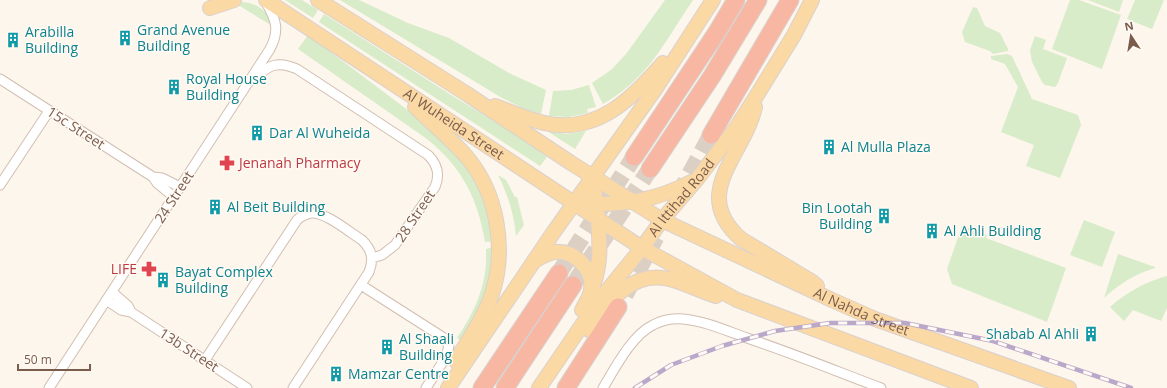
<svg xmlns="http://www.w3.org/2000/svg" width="1167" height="388" viewBox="0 0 1167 388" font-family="'Open Sans',sans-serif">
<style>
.green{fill:#d8ecc9}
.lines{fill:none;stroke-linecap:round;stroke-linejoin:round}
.motorway-tunnel{stroke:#dcd0c4;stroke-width:17;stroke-dasharray:17 8;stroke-linecap:butt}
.minor-casing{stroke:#d1beb0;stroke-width:11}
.primary-casing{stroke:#dad1cd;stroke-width:16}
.motorway-casing{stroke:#dad1cd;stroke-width:19}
.minor{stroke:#fff;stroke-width:9}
.primary{stroke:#fbd9a5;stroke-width:14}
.motorway{stroke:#f7b7a3;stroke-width:17}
.rail-casing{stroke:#b9a8c9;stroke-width:4.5}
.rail{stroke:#fffaf3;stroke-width:3;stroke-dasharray:9;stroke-linecap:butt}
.labels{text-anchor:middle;stroke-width:3;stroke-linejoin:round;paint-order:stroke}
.culture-label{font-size:14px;fill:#0d838f;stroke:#fffaf3;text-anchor:start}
.street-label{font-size:14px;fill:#7a5c4d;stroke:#fffaf3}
.health-label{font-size:14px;fill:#be3a42;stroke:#fffaf3;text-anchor:start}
</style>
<rect width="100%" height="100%" fill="#fdf6ec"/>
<!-- green -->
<path class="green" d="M 285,0 L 302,0 L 318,10 L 313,18 Z
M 340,0 L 359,0 L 408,23 L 449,38 L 509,73 L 546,90 L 541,114 L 527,110 L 502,98 Z
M 665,0 L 693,0 C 665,41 649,78 603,104 L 592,83 L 611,70 L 626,54 Z
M 1070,0 L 1079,0 L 1121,15 L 1102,69 L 1052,49 Z
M 1088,0 L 1123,0 L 1119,12 Z
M 1135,0 L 1164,0 L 1152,29 L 1127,19 Z
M 241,2 C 254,2 270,10 269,24 L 235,3 Z
M 973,7 L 977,8 L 985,26 L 1000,33 L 1008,49 L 1008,51 L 993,54 L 990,51 L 965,42 L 962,32 Z
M 324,14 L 445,91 L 526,141 L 547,157 L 540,166 L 319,22 Z
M 308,35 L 429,126 L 453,148 L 483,192 L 494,241 L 485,242 C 478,199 462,167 427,139 L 298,49 Z
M 1035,36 L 1046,40 L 1043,49 L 1067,58 L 1058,83 L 1055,87 L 1045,85 L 1042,82 L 1032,62 L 1030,50 Z
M 1007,54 L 1012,56 L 1032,99 L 1078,115 L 1081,125 L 1060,178 L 1026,166 L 1034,145 L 1001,132 L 1018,87 L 1005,64 L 991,59 L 991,56 Z
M 589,85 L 596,107 L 587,109 L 588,113 L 569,117 L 549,116 L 553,91 L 571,90 Z
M 547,131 L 566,134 L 586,131 L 575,149 Z
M 498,175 L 506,180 L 515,197 L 517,197 L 524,225 L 516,236 C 514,214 508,195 498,175 Z
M 1084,220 L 1115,232 L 1102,267 L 1070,255 Z
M 962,226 L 987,235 L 986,238 L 1066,268 L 1047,322 L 952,284 L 947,269 Z
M 494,247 L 489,289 L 462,341 L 457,338 C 476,310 488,282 486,249 Z
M 1118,254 L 1155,267 L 1155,268 C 1135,274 1119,284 1104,298 Z
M 1167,276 L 1167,308 L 1161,321 L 1133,310 L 1124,321 L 1110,307 C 1127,292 1145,282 1167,276 Z"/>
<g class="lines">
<!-- motorway-tunnel -->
<path class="motorway-tunnel" d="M 678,196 L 711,135
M 559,273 L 634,157
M 573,285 L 650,169
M 625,295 L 656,237"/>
<!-- minor casing -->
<g class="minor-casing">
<path id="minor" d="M 256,78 C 269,64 279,61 297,69 L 428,155 C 438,165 440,175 435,187 L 395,245 L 382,255 L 372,258
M 0,79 L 153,177 L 157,183 L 174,197
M 153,177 L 162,178 L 180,187
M 0,185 L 49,111
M 361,285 L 444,338 L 449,346 L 446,357 L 426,388
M 112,292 L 128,306 L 131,312
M 106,300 L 121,310 L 131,312 L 247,388
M 205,360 L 297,220 C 301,216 306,214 311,213 C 326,212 349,232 362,240 C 372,250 374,259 369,272 L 293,388
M 49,388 L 270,49 C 280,30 276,20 266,2
M 603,388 C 615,368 632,335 653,325 C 662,320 673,318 683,319 C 705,321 727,331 747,338 C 792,353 836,371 881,388"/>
</g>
<!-- primary casing -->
<g class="primary-casing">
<g id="primary">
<path id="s1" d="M 266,0 L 642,248 L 737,300 L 971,388"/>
<path id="s2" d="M 318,0 L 467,94 L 571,163 L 662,220 L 832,300 L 875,319 L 1069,388"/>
<path d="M 210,8 L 234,0"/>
<path d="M 495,106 C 511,112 527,119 544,123 C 596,135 632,99 663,63"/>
<path d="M 415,107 C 432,123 450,138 466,156 C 497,192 507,248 492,294 C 484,318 469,339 456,361"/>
<path d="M 755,107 C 744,156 689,193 741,239 L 811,281 L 817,286"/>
<path d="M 588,204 C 625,205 657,200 691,182"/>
<path d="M 534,261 C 541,257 547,253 554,252 C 574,250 594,269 591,289"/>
<path d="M 582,310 C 609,265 598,227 593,177"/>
<path d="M 589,330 C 609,303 630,270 669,279 C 685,283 700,291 716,296"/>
<path d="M 448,388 L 553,233 L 656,88 L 713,0"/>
<path id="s3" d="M 539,388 L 597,303 L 642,248 L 662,220 L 698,178 L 736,128 L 757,95 L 794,35 L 812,0"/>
</g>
</g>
<!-- motorway casing -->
<g class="motorway-casing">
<path id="motorway" d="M 711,135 L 790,0
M 634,157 L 717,32 L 736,0
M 650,169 L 712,76 L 758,0
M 482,388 L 559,273
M 505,388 L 573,285
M 566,388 L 618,307"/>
</g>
<!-- minor -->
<use href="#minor" class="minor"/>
<!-- primary -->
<use href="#primary" class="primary"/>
<!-- motorway -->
<use href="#motorway" class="motorway"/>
<!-- rail casing -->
<g class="rail-casing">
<path id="rail" d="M 635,388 L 671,365 L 722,346 L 775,331 L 830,323 L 905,323 L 993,341 L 1131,388"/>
</g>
<!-- rail -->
<use href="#rail" class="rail"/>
</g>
<!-- icons -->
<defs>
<g id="building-bare" transform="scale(1.2)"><path d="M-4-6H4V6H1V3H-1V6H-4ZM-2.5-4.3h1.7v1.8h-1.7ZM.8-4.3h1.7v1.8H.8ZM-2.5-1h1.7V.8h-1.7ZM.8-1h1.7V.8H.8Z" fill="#0f9aa8" stroke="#fffaf3" stroke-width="2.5" paint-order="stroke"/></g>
<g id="pharmacy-bare" transform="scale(1.2)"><path d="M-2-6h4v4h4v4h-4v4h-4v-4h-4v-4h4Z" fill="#e0444e" stroke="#fffaf3" stroke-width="2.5" paint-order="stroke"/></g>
</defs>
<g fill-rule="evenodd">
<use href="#building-bare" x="125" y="38"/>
<use href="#building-bare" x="13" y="40"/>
<use href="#building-bare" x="174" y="87"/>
<use href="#building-bare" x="257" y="133"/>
<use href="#building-bare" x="829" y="147"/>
<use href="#pharmacy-bare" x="227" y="163"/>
<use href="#building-bare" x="215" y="207"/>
<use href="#building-bare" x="884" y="216"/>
<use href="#building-bare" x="932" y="231"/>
<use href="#pharmacy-bare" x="149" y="269"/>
<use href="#building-bare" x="163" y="280"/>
<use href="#building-bare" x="1091" y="334"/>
<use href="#building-bare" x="387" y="347"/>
<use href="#building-bare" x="336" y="374"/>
</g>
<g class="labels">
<!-- culture labels -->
<g class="culture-label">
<text x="137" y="35">Grand Avenue<tspan x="137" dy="16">Building</tspan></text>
<text x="25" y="37">Arabilla<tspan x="25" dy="16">Building</tspan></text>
<text x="186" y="84">Royal House<tspan x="186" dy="16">Building</tspan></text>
<text x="269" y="138">Dar Al Wuheida</text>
<text x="841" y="152">Al Mulla Plaza</text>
<text x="227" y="212">Al Beit Building</text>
<text x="872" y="213" text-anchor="end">Bin Lootah<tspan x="872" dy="16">Building</tspan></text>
<text x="944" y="236">Al Ahli Building</text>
<text x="175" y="277">Bayat Complex<tspan x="175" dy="16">Building</tspan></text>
<text x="1079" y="339" text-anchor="end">Shabab Al Ahli</text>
<text x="399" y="344">Al Shaali<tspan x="399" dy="16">Building</tspan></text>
<text x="348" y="379">Mamzar Centre</text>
</g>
<!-- street labels -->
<g class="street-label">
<text dy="5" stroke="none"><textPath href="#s1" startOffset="225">Al Wuheida Street</textPath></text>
<text transform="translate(76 128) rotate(33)" y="5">15c Street</text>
<text transform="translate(174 197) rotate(-57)" y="5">24 Street</text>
<text dy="5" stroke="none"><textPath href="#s3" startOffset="238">Al Ittihad Road</textPath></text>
<text transform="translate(415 216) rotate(-56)" y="5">28 Street</text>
<text dy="5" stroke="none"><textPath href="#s2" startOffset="628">Al Nahda Street</textPath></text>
<text transform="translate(189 350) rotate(33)" y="5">13b Street</text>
</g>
<!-- health labels -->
<g class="health-label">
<text x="239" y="168">Jenanah Pharmacy</text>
<text x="137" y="274" text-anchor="end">LIFE</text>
</g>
</g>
<!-- north arrow -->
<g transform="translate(1131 36) rotate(348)" stroke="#fffaf3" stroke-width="3" paint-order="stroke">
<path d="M0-3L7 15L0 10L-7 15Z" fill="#7a5c4d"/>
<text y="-6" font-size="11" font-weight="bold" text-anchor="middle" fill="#7a5c4d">N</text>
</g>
<!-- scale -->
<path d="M18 364v6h72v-6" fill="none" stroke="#7a5c4d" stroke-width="2"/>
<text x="24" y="364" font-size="12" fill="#7a5c4d" stroke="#fffaf3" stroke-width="3" paint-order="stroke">50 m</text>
</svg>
